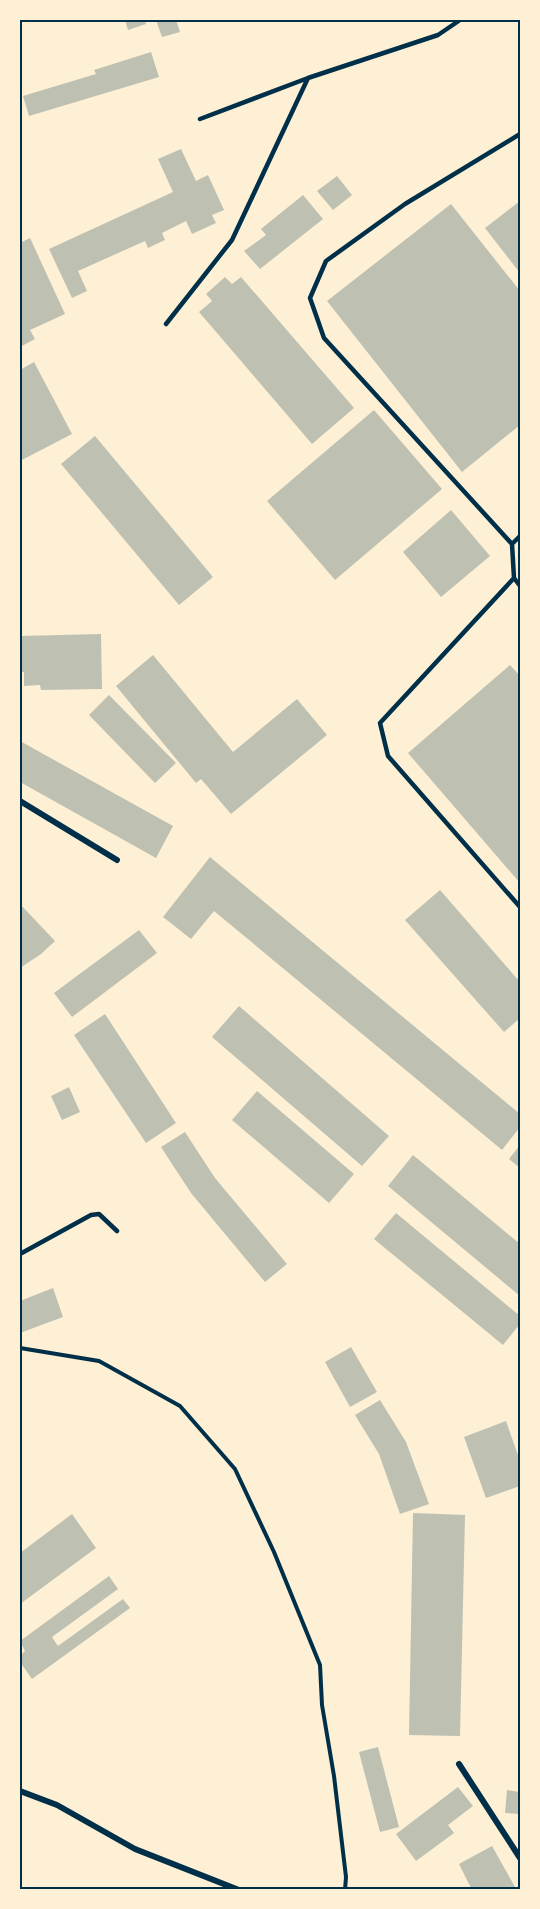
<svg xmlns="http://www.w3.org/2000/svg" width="540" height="1909" viewBox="0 0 540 1909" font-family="'Asap Condensed',sans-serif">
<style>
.building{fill:#bec0b2}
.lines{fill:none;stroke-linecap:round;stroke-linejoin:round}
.path{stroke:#003049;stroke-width:4}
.service{stroke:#003049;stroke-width:4.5}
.minor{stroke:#003049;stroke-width:6}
.neatline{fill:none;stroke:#003049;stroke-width:2}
</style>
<rect width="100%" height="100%" fill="#fdf0d5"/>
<!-- building -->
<path class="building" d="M 125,20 L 145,20 L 146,24 L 128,30 Z
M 156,20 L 176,20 L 180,32 L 162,37 Z
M 151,52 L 159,77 L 29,116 L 23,96 L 96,74 L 94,70 Z
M 181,149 L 196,181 L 208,175 L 224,210 L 212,215 L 216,223 L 192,234 L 186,221 L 162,233 L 165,240 L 148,248 L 145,241 L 78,271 L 87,291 L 72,298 L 49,249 L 173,192 L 158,159 Z
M 337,176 L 352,195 L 333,210 L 317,191 Z
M 303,195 L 323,219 L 260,269 L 244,251 L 266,235 L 261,229 Z
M 520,201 L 520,273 L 485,228 Z
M 451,204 L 520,291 L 520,425 L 462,472 L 327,301 Z
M 30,238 L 65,314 L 30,330 L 35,339 L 20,347 L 20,243 Z
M 225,277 L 232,284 L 241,277 L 354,408 L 312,444 L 199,312 L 212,301 L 206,294 Z
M 34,362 L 72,434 L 20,461 L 20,370 Z
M 374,410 L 442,489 L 335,580 L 267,501 Z
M 95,436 L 213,577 L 179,605 L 61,464 Z
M 451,510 L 490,556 L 441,597 L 403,552 Z
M 101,634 L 102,689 L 41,690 L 40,685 L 24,686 L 24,672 L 20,672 L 20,636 Z
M 153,655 L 233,752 L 297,699 L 327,735 L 231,814 L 201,779 L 196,783 L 116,686 Z
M 510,665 L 520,676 L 520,883 L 408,753 Z
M 109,695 L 176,763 L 155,783 L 89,715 Z
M 20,741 L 173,826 L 156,858 L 20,782 Z
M 210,857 L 520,1114 L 520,1127 L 502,1150 L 214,911 L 191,939 L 163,917 Z
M 440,890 L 520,982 L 520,1018 L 504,1032 L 405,920 Z
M 20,904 L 55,941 L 41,954 L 20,968 Z
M 139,930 L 157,953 L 72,1017 L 54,993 Z
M 239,1006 L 389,1136 L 362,1166 L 212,1037 Z
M 105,1014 L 176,1123 L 146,1143 L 74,1035 Z
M 69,1087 L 80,1112 L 62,1120 L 51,1096 Z
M 257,1091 L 354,1174 L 329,1203 L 232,1120 Z
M 185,1132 L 215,1178 L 287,1264 L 265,1282 L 191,1193 L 161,1147 Z
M 520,1145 L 520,1168 L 509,1159 Z
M 413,1155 L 520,1244 L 520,1296 L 388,1186 Z
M 396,1213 L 520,1316 L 520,1324 L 503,1345 L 374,1239 Z
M 53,1288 L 63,1317 L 20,1333 L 20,1301 Z
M 351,1347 L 377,1392 L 350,1407 L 325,1362 Z
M 380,1400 L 406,1442 L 429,1504 L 400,1514 L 379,1454 L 355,1415 Z
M 506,1421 L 520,1461 L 520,1486 L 486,1498 L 464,1437 Z
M 413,1513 L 465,1515 L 460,1736 L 409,1735 Z
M 72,1514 L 96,1548 L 20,1604 L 20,1553 Z
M 109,1576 L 118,1589 L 52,1637 L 58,1646 L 123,1599 L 130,1608 L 32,1679 L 20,1662 L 20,1656 L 25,1651 L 20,1641 Z
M 378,1747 L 399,1827 L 380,1832 L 359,1752 Z
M 458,1787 L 473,1806 L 448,1825 L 454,1833 L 416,1861 L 396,1834 Z
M 507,1790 L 520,1792 L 520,1814 L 505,1813 Z
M 492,1846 L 515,1887 L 511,1890 L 472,1890 L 459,1864 Z"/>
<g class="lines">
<!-- path -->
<path class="path" d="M 20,1348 L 99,1361 L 180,1406 L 235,1469 L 274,1552 L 320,1665 L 322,1705 L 334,1776 L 346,1877 L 345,1890"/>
<!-- service -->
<path class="service" d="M 200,119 L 308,78 L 438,35 L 460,20
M 520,134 L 405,204 L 326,261 L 310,298 L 324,338 L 512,544 L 514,578 L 520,586
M 166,324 L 232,240 L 308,78
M 512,544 L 520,536
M 514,578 L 380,723 L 388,756 L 520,907
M 20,1254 L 91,1215 L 99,1214 L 117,1231"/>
<!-- minor -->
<path class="minor" d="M 20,801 L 117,860
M 459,1764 L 520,1858
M 20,1791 L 57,1805 L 135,1849 L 239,1890"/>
</g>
<!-- border -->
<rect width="540" height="1909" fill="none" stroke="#fdf0d5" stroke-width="42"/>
<rect x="21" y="21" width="498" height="1867" class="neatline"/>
</svg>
